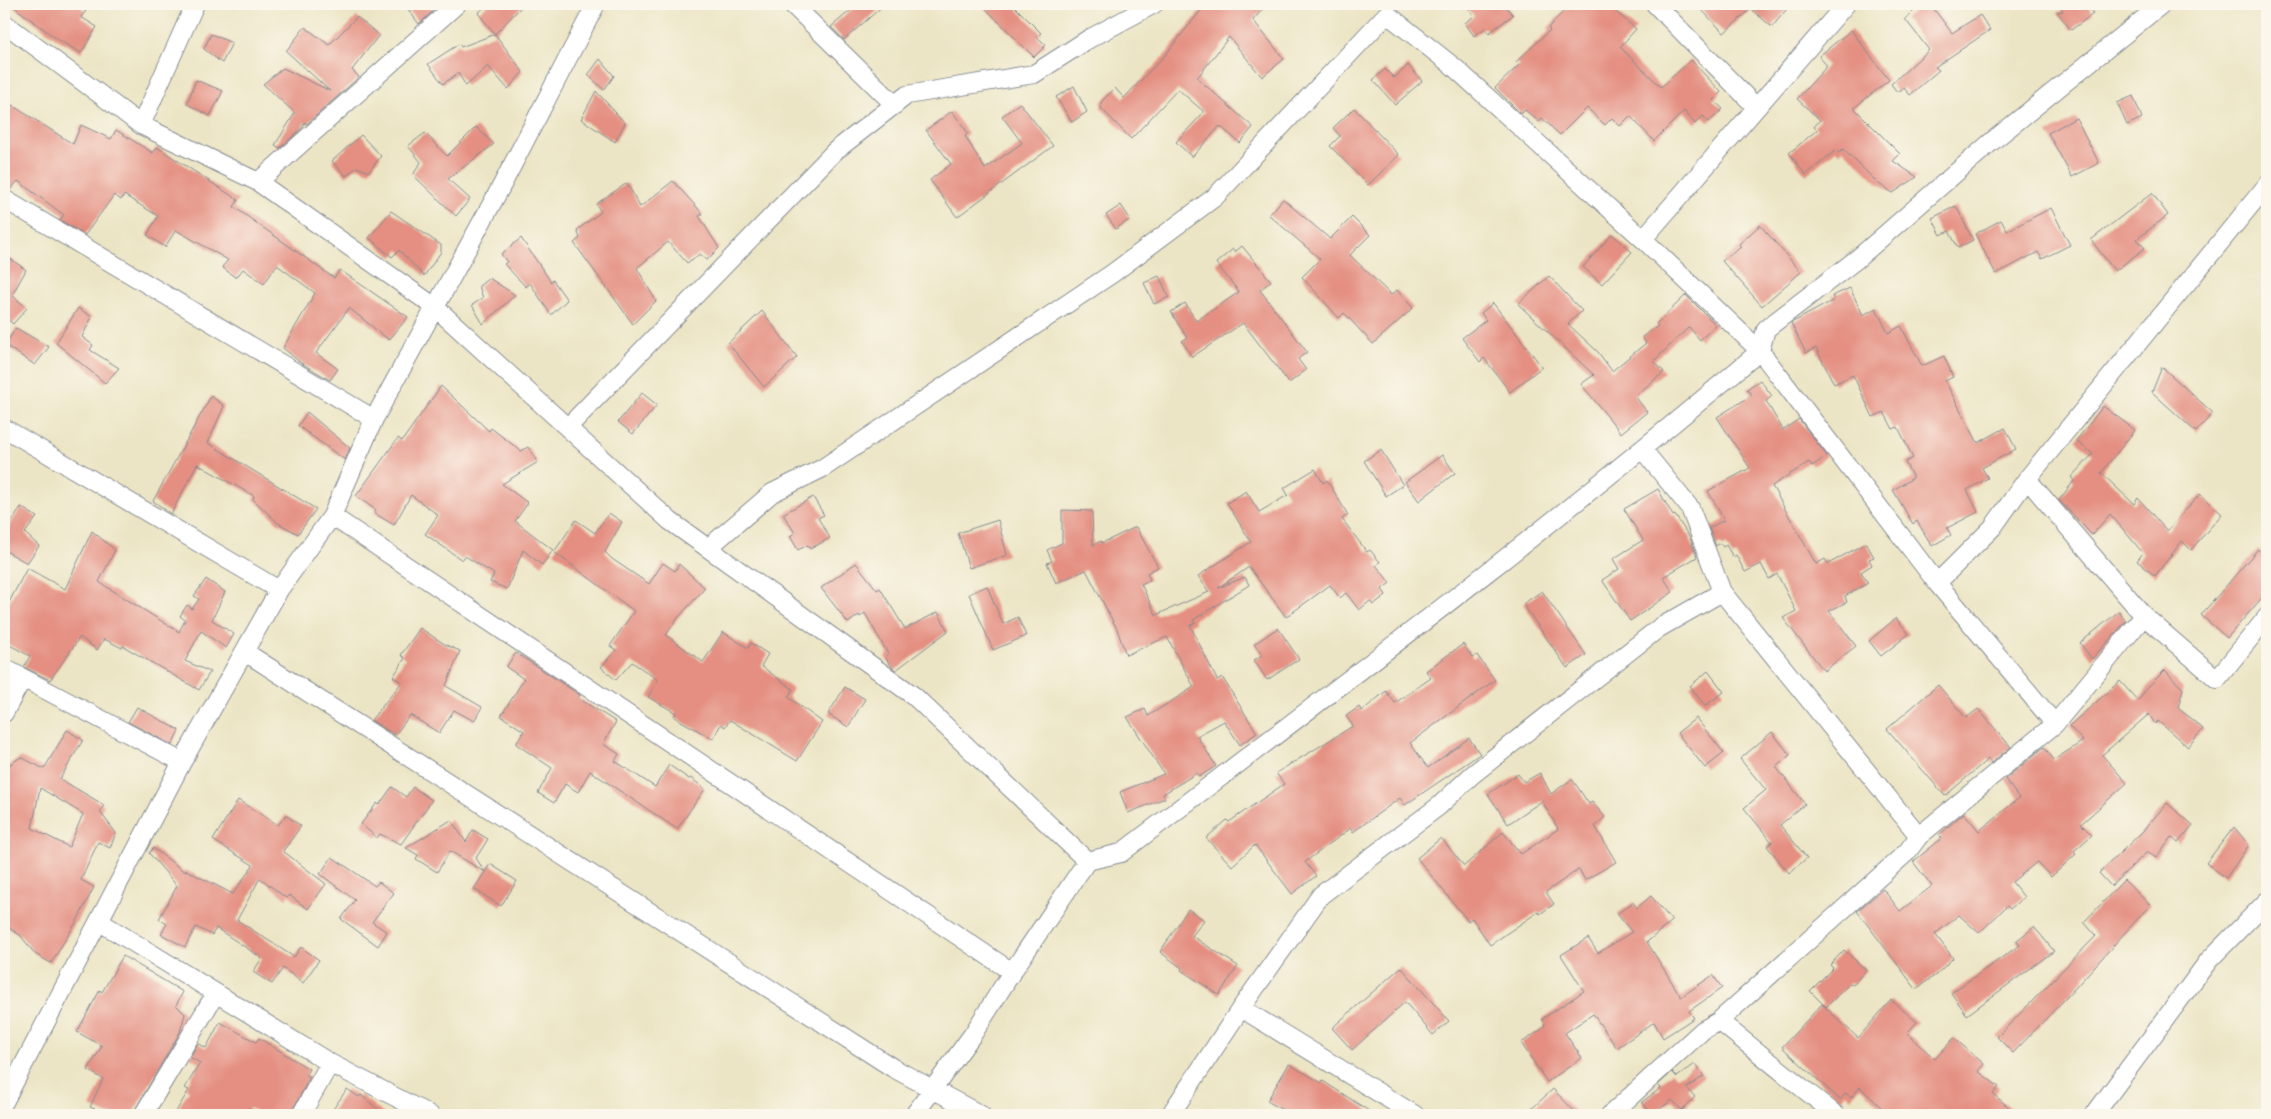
<svg xmlns="http://www.w3.org/2000/svg" width="2271" height="1119" viewBox="0 0 2271 1119" font-family="'Comic Neue',sans-serif">
<style>
.building{fill:#e48f81;fill-rule:evenodd}
.lines{fill:none;stroke-linecap:round;stroke-linejoin:round}
.minor-casing{stroke:#848a92;stroke-width:20}
.minor{stroke:#fff;stroke-width:18}
</style>
<rect width="100%" height="100%" fill="#fbf7ec"/>
<filter id="ink" filterUnits="userSpaceOnUse"><feTurbulence type="fractalNoise" baseFrequency=".02" numOctaves="2"/><feDisplacementMap in="SourceGraphic" scale="10" xChannelSelector="R" yChannelSelector="G"/><feConvolveMatrix kernelMatrix="1 2 1 2 8 2 1 2 1" color-interpolation-filters="sRGB"/></filter>
<filter id="wash" filterUnits="userSpaceOnUse"><feTurbulence type="fractalNoise" baseFrequency=".0096" numOctaves="4" result="noise"/><feDisplacementMap in="SourceGraphic" scale="20" xChannelSelector="R" yChannelSelector="G"/><feGaussianBlur stdDeviation="1.12" result="paint"/><feColorMatrix in="noise" values="0 0 0 0 0 0 0 0 0 0 0 0 0 0 0 0 0 1.4 0 .05"/><feComposite in="paint" operator="in"/></filter>
<g filter="url(#wash)">
<rect width="100%" height="100%" fill="#ece5c5"/>
<g id="blocks">
<!-- building -->
<path class="building" d="M 10,4 L 76,4 L 86,11 L 81,17 L 97,27 L 81,53 L 57,39 Z
M 404,4 L 428,4 L 433,11 L 419,24 Z
M 488,4 L 524,4 L 495,34 L 478,13 Z
M 858,4 L 885,4 L 844,40 L 831,27 Z
M 981,4 L 1012,4 L 1041,33 L 1037,37 L 1046,45 L 1034,57 Z
M 1206,4 L 1267,4 L 1253,20 L 1284,59 L 1262,77 L 1229,37 L 1197,78 L 1253,127 L 1240,143 L 1220,126 L 1192,157 L 1176,142 L 1204,112 L 1178,89 L 1131,139 L 1101,108 L 1101,102 L 1115,88 L 1124,98 L 1166,54 Z
M 1465,4 L 1504,4 L 1513,15 L 1489,33 L 1485,28 L 1474,36 L 1465,23 L 1474,16 Z
M 1570,4 L 1607,4 L 1636,29 L 1620,47 L 1661,87 L 1691,60 L 1721,92 L 1713,100 L 1723,109 L 1709,122 L 1703,116 L 1695,124 L 1684,111 L 1654,141 L 1630,116 L 1620,126 L 1612,118 L 1605,125 L 1587,108 L 1560,135 L 1542,118 L 1539,122 L 1525,110 L 1521,114 L 1495,88 L 1519,65 L 1516,62 L 1550,30 L 1548,28 Z
M 1696,4 L 1791,4 L 1772,27 L 1751,9 L 1724,33 Z
M 1907,4 L 1930,4 L 1952,33 L 1980,15 L 1990,30 L 1935,67 L 1939,70 L 1910,95 L 1904,88 L 1897,92 L 1891,84 L 1929,50 L 1905,19 L 1913,12 Z
M 2058,4 L 2087,4 L 2093,14 L 2071,30 L 2057,12 L 2063,11 Z
M 357,17 L 379,35 L 352,70 L 359,77 L 307,124 L 305,122 L 302,128 L 280,148 L 275,145 L 295,113 L 263,84 L 283,68 L 330,91 L 286,51 L 305,27 L 329,45 Z
M 1851,30 L 1889,80 L 1854,108 L 1900,154 L 1893,161 L 1917,177 L 1893,193 L 1879,184 L 1843,149 L 1839,153 L 1836,150 L 1806,175 L 1789,153 L 1817,130 L 1814,127 L 1820,120 L 1797,99 L 1827,66 L 1819,56 Z
M 211,34 L 232,43 L 222,63 L 204,49 Z
M 495,34 L 523,72 L 508,89 L 488,66 L 466,86 L 458,73 L 443,84 L 428,64 L 459,44 L 461,47 Z
M 600,59 L 614,76 L 604,90 L 588,75 Z
M 1408,65 L 1422,81 L 1395,105 L 1373,80 L 1385,69 L 1394,78 Z
M 196,80 L 223,91 L 210,116 L 187,104 Z
M 1074,86 L 1087,112 L 1072,122 L 1056,97 Z
M 596,91 L 625,123 L 615,142 L 581,119 Z
M 2133,96 L 2142,118 L 2127,125 L 2117,103 Z
M 4,100 L 73,144 L 81,125 L 111,139 L 116,130 L 153,153 L 157,147 L 238,200 L 234,207 L 334,278 L 340,270 L 408,317 L 389,340 L 349,308 L 316,353 L 338,369 L 330,380 L 301,363 L 283,348 L 315,293 L 277,265 L 264,284 L 243,269 L 236,278 L 222,267 L 228,260 L 176,230 L 165,247 L 147,235 L 158,216 L 124,195 L 121,200 L 114,195 L 85,235 L 60,220 L 64,215 L 18,181 L 10,190 L 4,188 Z
M 1020,103 L 1053,146 L 957,217 L 930,180 L 951,164 L 926,130 L 952,111 L 968,133 L 965,136 L 985,169 L 1022,143 L 1002,116 Z
M 1354,108 L 1399,155 L 1368,185 L 1330,146 L 1340,136 L 1333,128 Z
M 2076,118 L 2099,163 L 2072,177 L 2048,133 Z
M 476,127 L 494,144 L 448,179 L 470,199 L 456,216 L 413,175 L 421,162 L 408,146 L 425,133 L 447,156 Z
M 361,135 L 381,156 L 369,172 L 357,167 L 346,176 L 332,161 Z
M 673,181 L 703,214 L 699,216 L 719,248 L 707,260 L 700,254 L 687,263 L 668,242 L 637,268 L 656,301 L 633,324 L 574,243 L 580,238 L 577,230 L 601,212 L 596,204 L 627,183 L 640,207 Z
M 2152,193 L 2168,215 L 2137,239 L 2145,248 L 2115,271 L 2091,240 Z
M 1283,199 L 1330,239 L 1352,217 L 1370,235 L 1350,255 L 1391,295 L 1397,290 L 1413,308 L 1373,344 L 1344,313 L 1339,318 L 1302,277 L 1320,259 L 1269,215 Z
M 1121,205 L 1130,219 L 1116,229 L 1106,215 Z
M 1956,206 L 1973,240 L 1958,248 L 1949,231 L 1941,235 L 1932,218 Z
M 2051,208 L 2070,245 L 2042,259 L 2038,252 L 1996,274 L 1975,234 L 2001,220 L 2007,231 Z
M 391,211 L 441,245 L 441,252 L 424,276 L 399,250 L 392,257 L 369,238 Z
M 1760,225 L 1801,272 L 1762,306 L 1722,261 L 1741,247 L 1739,244 Z
M 1612,234 L 1632,252 L 1602,284 L 1583,267 Z
M 521,238 L 551,282 L 553,280 L 567,300 L 551,315 L 530,283 L 526,287 L 504,264 L 507,262 L 501,254 Z
M 1242,246 L 1271,281 L 1260,290 L 1307,352 L 1298,359 L 1306,370 L 1289,383 L 1243,323 L 1192,357 L 1182,341 L 1187,338 L 1171,312 L 1185,303 L 1196,321 L 1239,292 L 1216,263 L 1233,249 L 1235,252 Z
M 4,254 L 26,270 L 12,295 L 27,308 L 13,324 L 4,316 Z
M 1159,276 L 1169,297 L 1154,304 L 1144,283 Z
M 1549,276 L 1582,311 L 1568,324 L 1598,352 L 1612,371 L 1646,343 L 1642,337 L 1658,326 L 1656,324 L 1686,295 L 1716,325 L 1700,340 L 1689,327 L 1654,361 L 1664,372 L 1635,396 L 1647,412 L 1621,433 L 1581,384 L 1594,375 L 1518,304 Z
M 489,278 L 515,295 L 483,324 L 472,305 L 483,298 L 479,286 Z
M 1850,288 L 1863,315 L 1876,308 L 1888,333 L 1901,326 L 1922,366 L 1944,356 L 1953,377 L 1945,381 L 1978,443 L 2005,428 L 2016,449 L 1982,468 L 1988,478 L 1967,490 L 1978,512 L 1947,528 L 1951,535 L 1932,546 L 1917,521 L 1913,524 L 1893,490 L 1913,478 L 1905,462 L 1913,458 L 1898,427 L 1893,429 L 1884,412 L 1873,417 L 1853,375 L 1834,384 L 1816,348 L 1806,353 L 1791,323 L 1834,300 L 1832,296 Z
M 1493,303 L 1542,367 L 1510,392 L 1484,358 L 1480,362 L 1462,338 L 1486,320 L 1481,313 Z
M 78,308 L 92,317 L 82,337 L 93,345 L 90,350 L 119,368 L 105,383 L 56,343 Z
M 762,311 L 797,357 L 764,387 L 728,343 Z
M 16,328 L 49,347 L 35,365 L 5,345 Z
M 2162,367 L 2213,413 L 2196,432 L 2152,392 Z
M 1760,380 L 1772,396 L 1766,401 L 1783,430 L 1799,419 L 1827,456 L 1812,466 L 1809,462 L 1772,486 L 1816,564 L 1825,559 L 1828,564 L 1866,543 L 1874,557 L 1869,559 L 1872,565 L 1861,572 L 1868,583 L 1845,596 L 1847,602 L 1829,611 L 1856,646 L 1824,671 L 1783,618 L 1796,611 L 1777,574 L 1769,579 L 1761,564 L 1745,572 L 1736,555 L 1733,557 L 1726,545 L 1723,547 L 1720,543 L 1716,546 L 1709,528 L 1724,520 L 1708,491 L 1750,468 L 1717,417 L 1752,395 L 1747,389 Z
M 441,386 L 489,431 L 491,428 L 521,451 L 528,447 L 538,462 L 502,484 L 528,503 L 515,521 L 553,550 L 542,565 L 523,550 L 507,589 L 490,582 L 494,574 L 465,556 L 462,560 L 425,534 L 438,515 L 411,495 L 394,525 L 374,513 L 376,510 L 356,496 L 398,438 L 402,441 Z
M 642,393 L 657,405 L 633,434 L 618,422 Z
M 211,396 L 224,406 L 208,443 L 316,509 L 298,534 L 278,523 L 253,499 L 254,496 L 197,464 L 171,514 L 153,501 Z
M 2103,406 L 2135,430 L 2101,473 L 2134,504 L 2138,498 L 2167,531 L 2200,494 L 2222,514 L 2191,550 L 2182,541 L 2155,576 L 2137,561 L 2143,553 L 2110,514 L 2092,535 L 2059,500 L 2074,481 L 2071,477 L 2093,454 L 2076,441 Z
M 307,412 L 350,448 L 345,460 L 298,426 Z
M 1381,450 L 1403,485 L 1386,496 L 1364,461 Z
M 1442,455 L 1455,473 L 1419,501 L 1405,482 Z
M 1315,469 L 1323,483 L 1327,480 L 1348,515 L 1342,519 L 1367,552 L 1370,550 L 1380,562 L 1376,565 L 1390,583 L 1382,589 L 1386,595 L 1373,605 L 1370,601 L 1359,610 L 1346,593 L 1340,598 L 1330,585 L 1286,617 L 1249,567 L 1218,588 L 1245,577 L 1249,585 L 1193,620 L 1195,623 L 1190,625 L 1217,680 L 1222,677 L 1257,733 L 1240,745 L 1224,721 L 1197,736 L 1216,766 L 1199,777 L 1197,773 L 1163,794 L 1165,798 L 1128,813 L 1120,792 L 1164,774 L 1127,717 L 1145,709 L 1148,716 L 1194,687 L 1167,637 L 1126,655 L 1117,629 L 1086,570 L 1056,583 L 1047,563 L 1052,561 L 1047,550 L 1062,543 L 1062,510 L 1092,511 L 1093,545 L 1101,541 L 1102,543 L 1136,527 L 1158,567 L 1147,573 L 1150,580 L 1141,584 L 1156,615 L 1209,592 L 1198,576 L 1251,542 L 1227,503 L 1246,491 L 1259,512 L 1288,495 L 1284,488 Z
M 1658,489 L 1673,516 L 1675,515 L 1690,538 L 1697,557 L 1663,577 L 1673,592 L 1630,621 L 1602,580 L 1619,569 L 1613,559 L 1643,540 L 1624,509 Z
M 813,497 L 824,515 L 818,518 L 830,538 L 810,549 L 808,545 L 798,550 L 790,536 L 795,533 L 783,514 Z
M 21,507 L 37,517 L 25,533 L 39,546 L 27,563 L 4,550 L 4,535 Z
M 609,513 L 622,522 L 605,552 L 612,559 L 649,584 L 663,563 L 675,571 L 679,564 L 705,588 L 678,618 L 666,635 L 703,662 L 723,632 L 748,648 L 751,643 L 768,654 L 761,666 L 793,689 L 788,697 L 822,722 L 797,761 L 730,720 L 725,727 L 721,724 L 713,739 L 674,717 L 676,713 L 648,697 L 658,680 L 632,662 L 616,680 L 601,667 L 616,650 L 610,646 L 634,611 L 554,552 L 576,520 L 595,533 Z
M 998,520 L 1007,555 L 969,568 L 958,533 Z
M 92,531 L 115,550 L 99,582 L 179,632 L 185,620 L 180,616 L 187,605 L 192,609 L 199,599 L 194,596 L 206,579 L 225,592 L 212,620 L 234,634 L 226,648 L 201,631 L 185,661 L 210,672 L 199,690 L 123,646 L 122,648 L 104,639 L 97,650 L 80,637 L 50,680 L 24,667 L 30,656 L 4,642 L 4,612 L 27,568 L 65,589 Z
M 2258,549 L 2267,558 L 2267,592 L 2227,638 L 2201,615 Z
M 856,563 L 877,590 L 880,588 L 905,629 L 938,612 L 948,631 L 896,670 L 892,667 L 885,657 L 888,654 L 865,613 L 860,617 L 859,615 L 848,623 L 821,588 Z
M 987,586 L 1003,624 L 1018,617 L 1026,636 L 993,650 L 969,594 Z
M 1542,591 L 1586,655 L 1567,668 L 1523,604 Z
M 2119,611 L 2126,621 L 2092,659 L 2080,643 Z
M 1896,618 L 1909,634 L 1881,656 L 1869,641 Z
M 420,628 L 446,645 L 460,651 L 446,686 L 482,707 L 474,721 L 454,710 L 439,733 L 410,715 L 395,735 L 371,720 L 402,682 L 393,677 L 405,658 L 401,655 Z
M 1278,628 L 1299,659 L 1267,680 L 1254,660 L 1262,655 L 1254,644 Z
M 1463,644 L 1473,658 L 1477,655 L 1495,680 L 1410,743 L 1428,768 L 1469,738 L 1480,754 L 1405,805 L 1400,798 L 1353,832 L 1351,828 L 1305,862 L 1316,876 L 1292,894 L 1255,845 L 1232,866 L 1206,838 L 1227,820 L 1229,822 L 1284,784 L 1276,773 L 1353,726 L 1346,716 L 1359,707 L 1362,711 L 1386,691 L 1395,703 L 1431,678 L 1426,671 Z
M 516,653 L 580,695 L 578,698 L 616,722 L 603,744 L 619,754 L 615,761 L 655,787 L 669,765 L 689,779 L 691,778 L 705,789 L 677,829 L 590,771 L 578,792 L 565,784 L 554,803 L 538,793 L 552,768 L 516,744 L 524,731 L 501,716 L 524,679 L 506,667 Z
M 2165,670 L 2183,689 L 2178,708 L 2203,729 L 2188,747 L 2158,721 L 2155,724 L 2149,714 L 2102,755 L 2127,783 L 2081,824 L 2092,835 L 2074,851 L 2076,854 L 2051,877 L 2037,862 L 2012,882 L 2024,897 L 2010,909 L 2007,906 L 1979,933 L 1959,915 L 1935,934 L 1953,958 L 1937,974 L 1916,989 L 1857,911 L 1883,889 L 1900,911 L 1932,886 L 1913,862 L 1942,838 L 1939,835 L 1964,813 L 1979,831 L 2019,798 L 2005,779 L 2044,747 L 2054,760 L 2083,741 L 2069,726 L 2120,681 L 2138,701 L 2147,688 Z
M 1708,671 L 1724,692 L 1705,706 L 1690,686 Z
M 1938,685 L 1966,718 L 1978,709 L 2011,747 L 1991,763 L 1988,759 L 1945,796 L 1887,729 Z
M 845,687 L 865,699 L 848,727 L 828,714 Z
M 137,707 L 179,730 L 172,745 L 128,722 Z
M 1696,718 L 1724,753 L 1705,768 L 1677,733 Z
M 67,730 L 83,740 L 60,779 L 104,805 L 100,812 L 116,833 L 110,848 L 98,842 L 81,880 L 94,887 L 77,921 L 51,963 L 35,954 L 20,935 L 4,925 L 4,768 L 21,757 L 44,769 ZM 40,788 L 83,814 L 69,847 L 32,828 Z
M 1772,732 L 1790,755 L 1776,767 L 1805,804 L 1780,825 L 1807,858 L 1789,873 L 1767,846 L 1772,842 L 1744,808 L 1766,790 L 1740,759 Z
M 1540,773 L 1551,794 L 1572,779 L 1589,804 L 1592,802 L 1605,817 L 1595,826 L 1616,862 L 1585,880 L 1579,869 L 1546,892 L 1554,904 L 1540,914 L 1538,912 L 1490,945 L 1472,918 L 1468,921 L 1417,858 L 1441,838 L 1464,866 L 1503,832 L 1521,854 L 1558,829 L 1542,801 L 1508,824 L 1488,794 L 1518,774 L 1524,782 Z
M 392,787 L 406,797 L 413,787 L 432,800 L 401,844 L 380,834 L 377,838 L 361,824 L 377,803 L 379,805 Z
M 238,800 L 278,825 L 286,815 L 301,826 L 283,851 L 326,884 L 308,909 L 289,895 L 286,898 L 260,878 L 237,920 L 294,957 L 301,947 L 319,960 L 303,983 L 283,968 L 272,984 L 253,972 L 262,958 L 216,928 L 212,935 L 196,927 L 185,947 L 161,934 L 167,924 L 159,919 L 177,886 L 149,853 L 153,848 L 185,872 L 186,870 L 233,894 L 253,865 L 213,840 Z
M 2167,803 L 2193,825 L 2178,843 L 2171,837 L 2156,858 L 2147,852 L 2111,886 L 2099,873 L 2142,832 Z
M 451,820 L 466,842 L 473,830 L 488,839 L 476,858 L 485,872 L 490,864 L 517,881 L 501,906 L 474,889 L 485,872 L 450,851 L 437,872 L 416,859 L 418,855 L 406,848 Z
M 2234,827 L 2249,845 L 2226,878 L 2206,863 Z
M 332,857 L 375,886 L 379,882 L 394,893 L 372,922 L 387,932 L 378,946 L 341,919 L 355,900 L 320,874 Z
M 2124,880 L 2150,905 L 2066,998 L 2013,1053 L 1997,1037 L 2096,936 L 2084,922 Z
M 1651,896 L 1672,921 L 1647,942 L 1681,997 L 1713,975 L 1722,988 L 1689,1011 L 1694,1018 L 1663,1038 L 1654,1022 L 1617,1048 L 1593,1014 L 1565,1033 L 1582,1058 L 1547,1082 L 1521,1043 L 1542,1029 L 1545,1024 L 1542,1019 L 1584,991 L 1561,955 L 1588,938 L 1598,953 L 1632,932 L 1617,914 L 1633,902 L 1637,908 Z
M 1188,909 L 1204,920 L 1192,936 L 1238,966 L 1219,995 L 1181,970 L 1182,968 L 1160,952 Z
M 2034,927 L 2054,951 L 1967,1015 L 1951,993 L 2020,945 L 2016,941 Z
M 1844,950 L 1866,970 L 1853,985 L 1850,983 L 1826,1007 L 1810,991 L 1833,968 L 1830,965 Z
M 123,956 L 183,992 L 176,1005 L 185,1014 L 180,1032 L 132,1115 L 109,1115 L 90,1107 L 103,1079 L 88,1070 L 102,1046 L 77,1032 L 100,990 L 102,992 Z
M 1401,967 L 1449,1021 L 1433,1035 L 1405,1002 L 1352,1050 L 1332,1028 Z
M 1891,1000 L 1917,1022 L 1907,1033 L 1935,1059 L 1954,1038 L 1984,1064 L 1978,1071 L 1999,1087 L 1993,1094 L 2018,1115 L 1889,1115 L 1860,1087 L 1851,1098 L 1846,1093 L 1840,1100 L 1782,1047 L 1822,1004 L 1858,1038 Z
M 220,1022 L 256,1042 L 259,1038 L 309,1069 L 306,1074 L 310,1077 L 290,1115 L 264,1115 L 249,1108 L 245,1115 L 174,1115 L 189,1090 L 185,1088 L 200,1063 L 190,1057 L 198,1043 L 206,1048 Z
M 1289,1064 L 1322,1083 L 1323,1081 L 1375,1115 L 1291,1115 L 1267,1101 Z
M 1695,1064 L 1704,1076 L 1687,1088 L 1695,1097 L 1682,1110 L 1672,1100 L 1652,1115 L 1642,1102 L 1661,1088 L 1658,1085 L 1672,1072 L 1677,1077 Z
M 347,1089 L 359,1097 L 361,1095 L 385,1115 L 329,1115 Z
M 1553,1089 L 1578,1115 L 1525,1115 Z"/>
</g>
</g>
<g filter="url(#ink)">
<use href="#blocks" fill-opacity="0" stroke="#848a92" stroke-width="1"/>
<g class="lines">
<!-- minor casing -->
<g class="minor-casing">
<path id="minor" d="M 792,4 L 895,105
M 1655,4 L 1756,107
M 4,23 L 141,125 L 258,182 L 435,307 L 670,521 L 914,696 L 1087,861
M 141,125 L 195,4
M 258,182 L 457,4
M 4,199 L 374,419
M 1643,239 L 1846,4
M 568,427 L 835,151 L 907,95 L 1034,74 L 1087,40 L 1154,4
M 4,428 L 279,590
M 1643,450 L 1690,508 L 1722,592 L 1919,836
M 2027,479 L 2144,616 L 2217,679 L 2267,617
M 332,516 L 1012,972
M 708,548 L 772,493 L 823,468 L 1113,273 L 1215,197 L 1387,14 L 1454,67 L 1643,239 L 1760,351 L 1937,583
M 245,652 L 893,1068 L 981,1115
M 4,668 L 182,762
M 4,713 L 22,679
M 2055,724 L 1937,583 L 1993,527 L 2027,479 L 2267,185
M 100,922 L 330,1063 L 430,1115
M 1241,1008 L 1415,1115
M 1719,1021 L 1836,1115
M 4,1102 L 182,762 L 279,590 L 332,516 L 374,419 L 502,185 L 596,4
M 143,1115 L 216,993
M 301,1115 L 330,1063
M 914,1115 L 973,1034 L 1012,972 L 1087,861 L 1121,853 C 1336,689 1554,526 1760,351 L 1766,329 L 1857,259 L 1990,143 L 2162,4
M 1170,1115 L 1241,1008 L 1321,895 L 1439,806 L 1472,775 L 1659,628 L 1722,592
M 1610,1115 L 1703,1030 L 1719,1021 L 1907,852 L 1919,836 L 2055,724 L 2144,616
M 2094,1115 L 2209,960 L 2267,901"/>
</g>
<!-- minor -->
<use href="#minor" class="minor"/>
</g>
</g>
<!-- margin -->
<rect width="2271" height="1119" fill="none" stroke="#fbf7ec" stroke-width="20"/>
</svg>
